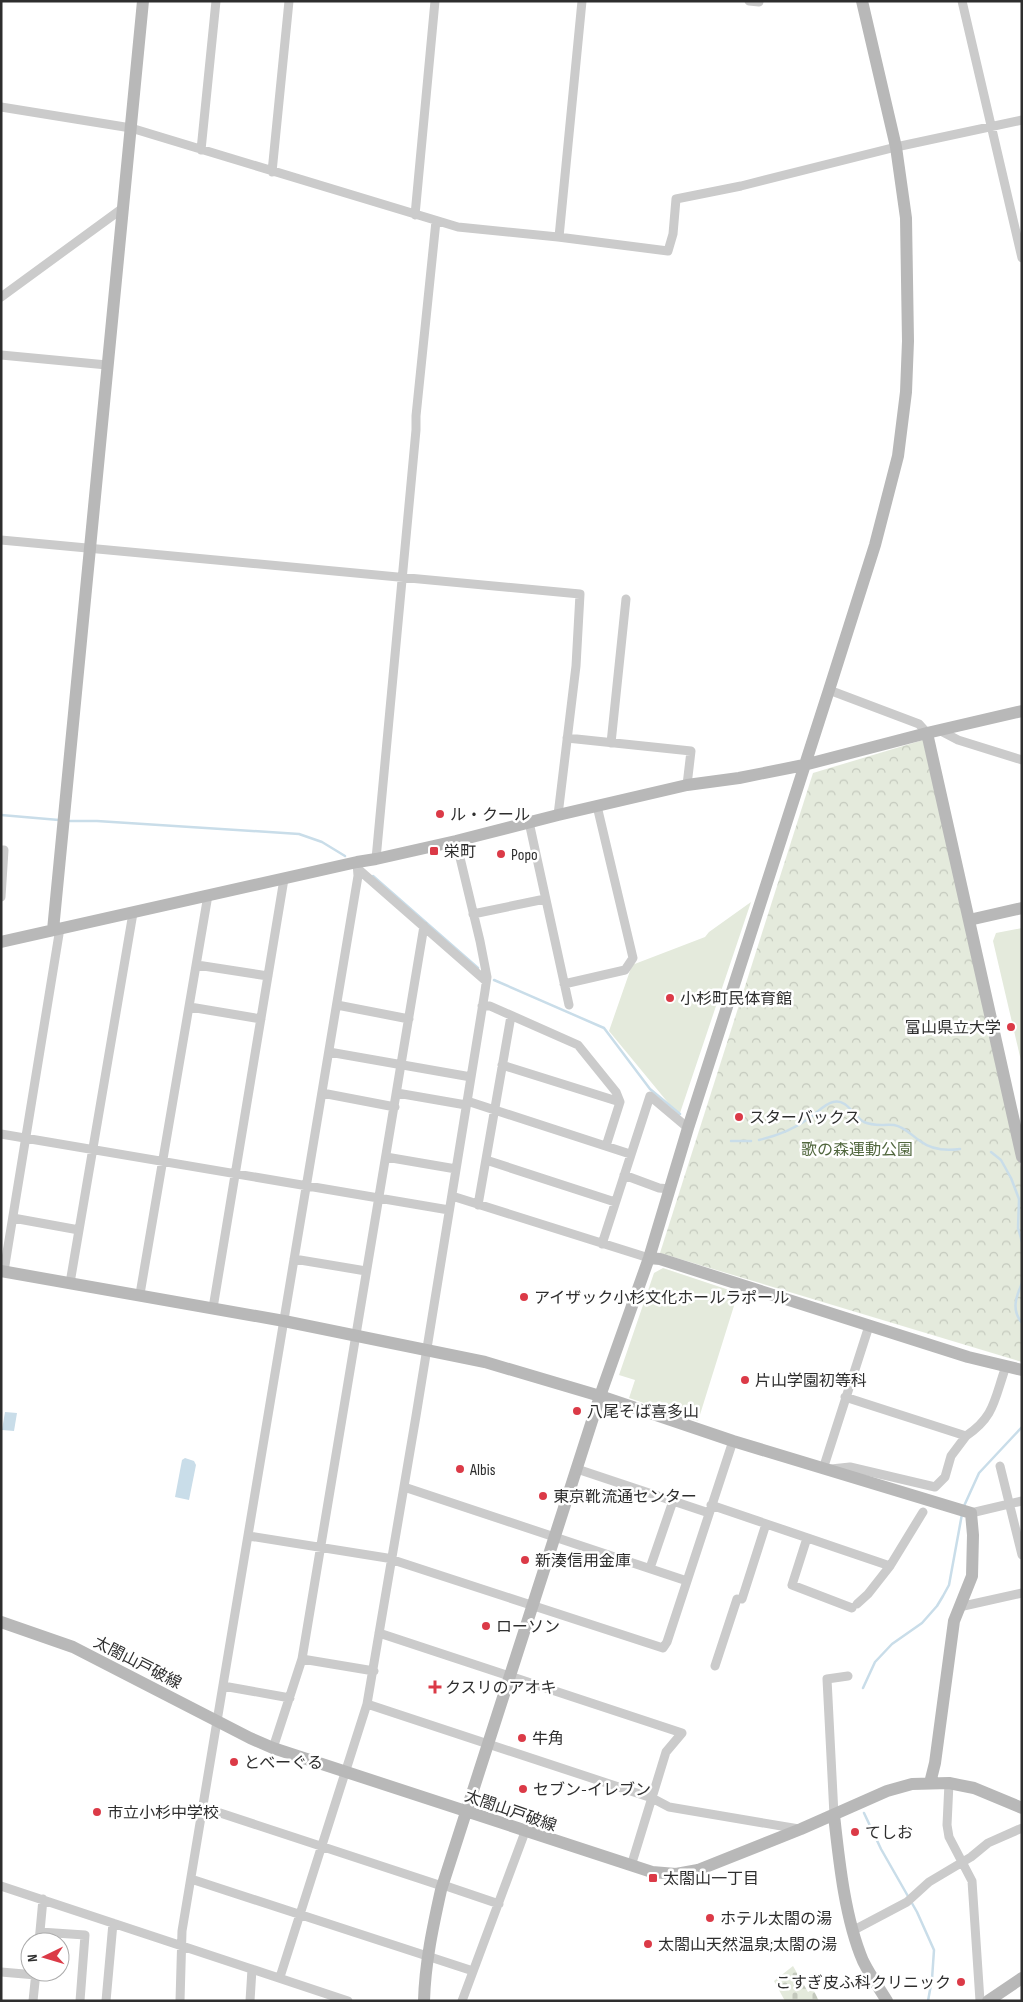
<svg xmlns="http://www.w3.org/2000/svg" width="1023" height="2002" viewBox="0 0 1023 2002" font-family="'Sofia Sans Condensed','Noto Sans JP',sans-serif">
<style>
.grass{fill:#e4eadc}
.cemetery{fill:url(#cemetery-stones)}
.park{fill:url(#park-crowns)}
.water{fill:#c9dde9}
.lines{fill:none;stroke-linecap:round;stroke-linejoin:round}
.stream{stroke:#c9dde9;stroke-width:2.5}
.street{stroke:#cbcbcb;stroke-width:9}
.secondary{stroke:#b8b8b8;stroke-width:12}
.poi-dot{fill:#db3a47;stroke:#fff;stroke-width:2}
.labels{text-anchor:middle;stroke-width:5;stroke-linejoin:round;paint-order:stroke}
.poi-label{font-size:16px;fill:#2e2e2e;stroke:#fff;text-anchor:start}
.park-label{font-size:16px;fill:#51673e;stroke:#fff}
.street-label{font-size:16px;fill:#2e2e2e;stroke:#fff}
</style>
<defs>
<pattern id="cemetery-stones" width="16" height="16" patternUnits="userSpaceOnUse" patternTransform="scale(1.25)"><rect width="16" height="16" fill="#e4eadc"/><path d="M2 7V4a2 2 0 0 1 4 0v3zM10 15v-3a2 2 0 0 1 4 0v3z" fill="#c4c9bd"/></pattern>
<pattern id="park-crowns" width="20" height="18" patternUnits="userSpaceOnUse" patternTransform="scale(1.25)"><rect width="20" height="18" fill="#e4eadc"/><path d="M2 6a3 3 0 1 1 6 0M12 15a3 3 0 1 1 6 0" fill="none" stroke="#c4c9bd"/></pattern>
</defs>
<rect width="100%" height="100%" fill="#fff"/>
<!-- grass -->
<path class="grass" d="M 751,902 L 679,1116 L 609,1031 L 632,965 L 705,937 L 709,932 Z
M 1022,928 L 1022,1065 L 993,941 L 996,933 Z
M 663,1268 L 738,1293 L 698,1421 L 629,1398 L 635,1380 L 619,1375 L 654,1273 Z"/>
<!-- cemetery -->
<path class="cemetery" d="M 793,1966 L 808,1992 L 813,1989 L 819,2001 L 785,2001 L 774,1981 Z"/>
<!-- park -->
<path class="park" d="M 923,740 L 1022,1172 L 1022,1362 L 660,1253 L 813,773 Z"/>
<!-- water -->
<path class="water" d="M 5,1412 L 17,1413 L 14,1431 L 2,1430 Z
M 185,1458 L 194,1461 L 196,1465 L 189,1500 L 175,1497 L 182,1460 Z"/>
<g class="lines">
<!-- stream -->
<path class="stream" d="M 1,815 L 59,820
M 70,821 L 97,821 L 299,834 L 322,842 L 345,856
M 373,876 L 478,968
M 494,980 L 604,1028 L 650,1089 L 680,1114
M 759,1140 C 776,1136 794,1129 808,1119 C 816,1114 824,1104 833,1102 C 847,1098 854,1117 864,1122 C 875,1127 883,1124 894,1125 C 905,1127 911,1135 920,1141 C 932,1150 946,1151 960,1149
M 731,1141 L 751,1141
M 991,1152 L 1001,1160 L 1011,1178 L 1019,1199 L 1018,1228 L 1022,1242
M 1022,1283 C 1016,1297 1011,1310 1022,1323
M 964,1506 L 979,1473 L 1022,1427
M 863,1688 L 875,1662 L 892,1644 L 922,1623 L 937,1606 L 943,1596 L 949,1585 L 962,1514
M 864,1813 L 881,1849 L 917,1912 L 934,1950 L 932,1979 L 928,2001"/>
<!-- street -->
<path class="street" d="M 749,1 L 759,2
M 962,1 L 1022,258
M 1,107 L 131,128 L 458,227 L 558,237 L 668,251 L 673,234 L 676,199 L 741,186 L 896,147 L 1022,120
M 201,150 L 216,1
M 272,172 L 289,1
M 415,215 L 435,1
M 559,237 L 582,1
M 1,297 L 123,208
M 1,355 L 107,365
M 1,540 L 580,594 L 576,666 L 558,815
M 829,690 L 919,724 L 927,733
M 939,730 L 958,740 L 1022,760
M 567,738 L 691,751 L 687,785
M 611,743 L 626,599
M 529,822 L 569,1005
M 1,850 L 4,850 L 1,897
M 376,859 L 416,430 L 416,416 L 436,221
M 358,869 L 486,981
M 473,914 L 545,899
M 197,965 L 268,976
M 564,984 L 625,970 L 633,958 L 597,806
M 337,1005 L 409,1019
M 482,1006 L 490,1006 L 578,1045 L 616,1092 L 620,1102 L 606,1146
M 190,1007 L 261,1019
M 329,1052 L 471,1077
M 502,1065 L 620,1102
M 322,1093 L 395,1107
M 397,1093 L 466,1105
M 467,1101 L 630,1154
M 1,1134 L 449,1210
M 386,1157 L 456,1169
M 486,1160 L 615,1202
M 624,1175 L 659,1188 L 670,1189
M 452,1196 L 649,1258
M 478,1205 L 511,1016
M 13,1218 L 79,1230
M 602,1244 L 650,1096 L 688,1128
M 294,1259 L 366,1271
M 4,1271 L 60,928
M 70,1283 L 133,913
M 140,1294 L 208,895
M 213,1308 L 284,879
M 845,1397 L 966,1436 C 993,1418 994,1402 1004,1372 L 1004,1367
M 1000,1466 L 1022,1555
M 577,1469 L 709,1513
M 823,1469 L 869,1326
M 831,1469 L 850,1467 L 935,1487 L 945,1477 L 951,1456 L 966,1436
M 404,1487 L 687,1581
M 711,1505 L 890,1566 L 868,1594 L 857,1604
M 971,1513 L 1022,1501
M 249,1536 L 387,1558 L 663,1648 L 667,1642 L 733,1441
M 807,1538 L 792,1585 L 852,1608
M 890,1566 L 923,1512
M 650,1568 L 673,1501
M 742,1599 L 766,1524
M 959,1607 L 1022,1593
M 379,1633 L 682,1733 L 666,1752 L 631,1866
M 302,1659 L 374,1671
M 715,1666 L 737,1599
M 223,1686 L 290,1698
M 367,1704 L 652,1798 L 669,1807 L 799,1829
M 273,1748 L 302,1659 L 424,926
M 949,1783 L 947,1825 L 949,1837 L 972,1881 L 980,2001
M 202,1807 L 442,1886
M 834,1815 L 827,1679 L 848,1676
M 191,1879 L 473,1971
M 443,1885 L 499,1904
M 1,1886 L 348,2001
M 854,1930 L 907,1902 L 929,1882 L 971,1857 L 988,1843 L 1022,1828
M 40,1932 L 85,1935 L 80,2001
M 39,1942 L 43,1899
M 1,1972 L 36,1975
M 280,1977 L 367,1704 L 416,1416 L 485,991 L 487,977 L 480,941 L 456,841
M 33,2001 L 36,1972
M 106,2001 L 113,1923
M 180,2001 L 182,1931 L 358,876 L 357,862
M 250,2001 L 252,1969
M 462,2001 L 525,1832"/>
<!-- secondary -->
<path class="secondary" d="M 927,733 L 1022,1157
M 969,920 L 1022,908
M 53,930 L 143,1
M 1,942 L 357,862 L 376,859 L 456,841 L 558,815 L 687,785 L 739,778 L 804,765 L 927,733 L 1022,711
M 649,1258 L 660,1259 L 968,1357 L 1022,1370
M 1,1271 L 284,1321 L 485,1362 L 600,1396 L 733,1441 L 971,1513 L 973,1535 L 972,1576 L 954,1621 L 935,1763 L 930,1783
M 1,1622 L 73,1647 L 250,1738 L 273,1748 L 652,1872 L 676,1874 L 698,1870 L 801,1829 L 887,1791 L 912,1784 L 949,1783 L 974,1788 L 1022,1808
M 834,1815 C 839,1861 845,1919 863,1961 C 870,1975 879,1988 887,2001
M 424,2001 C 425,1963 433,1926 441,1890 L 600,1396 L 649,1258 L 688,1128 L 829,690 L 875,545 L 898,456 L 906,392 L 908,341 L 906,218 L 896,147 L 862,1
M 988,2001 L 1022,1978"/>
</g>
<!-- markers -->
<g class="poi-dot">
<circle cx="440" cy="814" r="5"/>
<rect x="429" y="846" width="10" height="10" rx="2.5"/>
<circle cx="501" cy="854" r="5"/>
<circle cx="670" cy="998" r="5"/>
<circle cx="1011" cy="1027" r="5"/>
<circle cx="739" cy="1117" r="5"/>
<circle cx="524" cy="1297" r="5"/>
<circle cx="745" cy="1380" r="5"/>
<circle cx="577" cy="1411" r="5"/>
<circle cx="460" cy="1469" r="5"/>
<circle cx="543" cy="1496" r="5"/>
<circle cx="525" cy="1560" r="5"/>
<circle cx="486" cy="1626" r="5"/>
<path d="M432.5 1679.5h5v5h5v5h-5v5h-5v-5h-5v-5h5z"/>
<circle cx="522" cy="1738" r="5"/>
<circle cx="234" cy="1762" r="5"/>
<circle cx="523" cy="1789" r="5"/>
<circle cx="97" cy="1812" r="5"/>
<circle cx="855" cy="1832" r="5"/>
<rect x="648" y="1873" width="10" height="10" rx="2.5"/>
<circle cx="710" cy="1918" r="5"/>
<circle cx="648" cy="1944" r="5"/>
<circle cx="961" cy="1982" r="5"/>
</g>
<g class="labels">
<!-- poi labels -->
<g class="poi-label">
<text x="450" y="820">ル・クール</text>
<text x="444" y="857">栄町</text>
<text x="511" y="860">Popo</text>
<text x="680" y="1004">小杉町民体育館</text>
<text x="1001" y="1033" text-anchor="end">富山県立大学</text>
<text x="749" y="1123">スターバックス</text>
<text x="534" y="1303">アイザック小杉文化ホールラポール</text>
<text x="755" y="1386">片山学園初等科</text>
<text x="587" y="1417">八尾そば喜多山</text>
<text x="470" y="1475">Albis</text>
<text x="553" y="1502">東京靴流通センター</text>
<text x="535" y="1566">新湊信用金庫</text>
<text x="496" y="1632">ローソン</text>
<text x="445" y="1693">クスリのアオキ</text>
<text x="532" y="1744">牛角</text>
<text x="244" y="1768">とべーぐる</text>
<text x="533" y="1795">セブン-イレブン</text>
<text x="107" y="1818">市立小杉中学校</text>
<text x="865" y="1838">てしお</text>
<text x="663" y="1884">太閤山一丁目</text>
<text x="720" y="1924">ホテル太閤の湯</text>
<text x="658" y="1950">太閤山天然温泉;太閤の湯</text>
<text x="951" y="1988" text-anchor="end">こすぎ皮ふ科クリニック</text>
</g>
<!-- park labels -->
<g class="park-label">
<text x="857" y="1155">歌の森運動公園</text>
</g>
<!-- street labels -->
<g class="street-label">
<text transform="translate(138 1662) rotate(27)" y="6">太閤山戸破線</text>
<text transform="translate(511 1810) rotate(19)" y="6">太閤山戸破線</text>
</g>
</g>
<!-- border -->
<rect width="1023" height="2002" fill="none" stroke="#2e2e2e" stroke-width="5"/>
<!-- north arrow -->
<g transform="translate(45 1957) rotate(265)"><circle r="24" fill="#ffffff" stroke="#ababab"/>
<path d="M0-4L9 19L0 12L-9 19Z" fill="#db3a47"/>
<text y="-8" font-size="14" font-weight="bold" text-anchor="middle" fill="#2e2e2e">N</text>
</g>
</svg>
